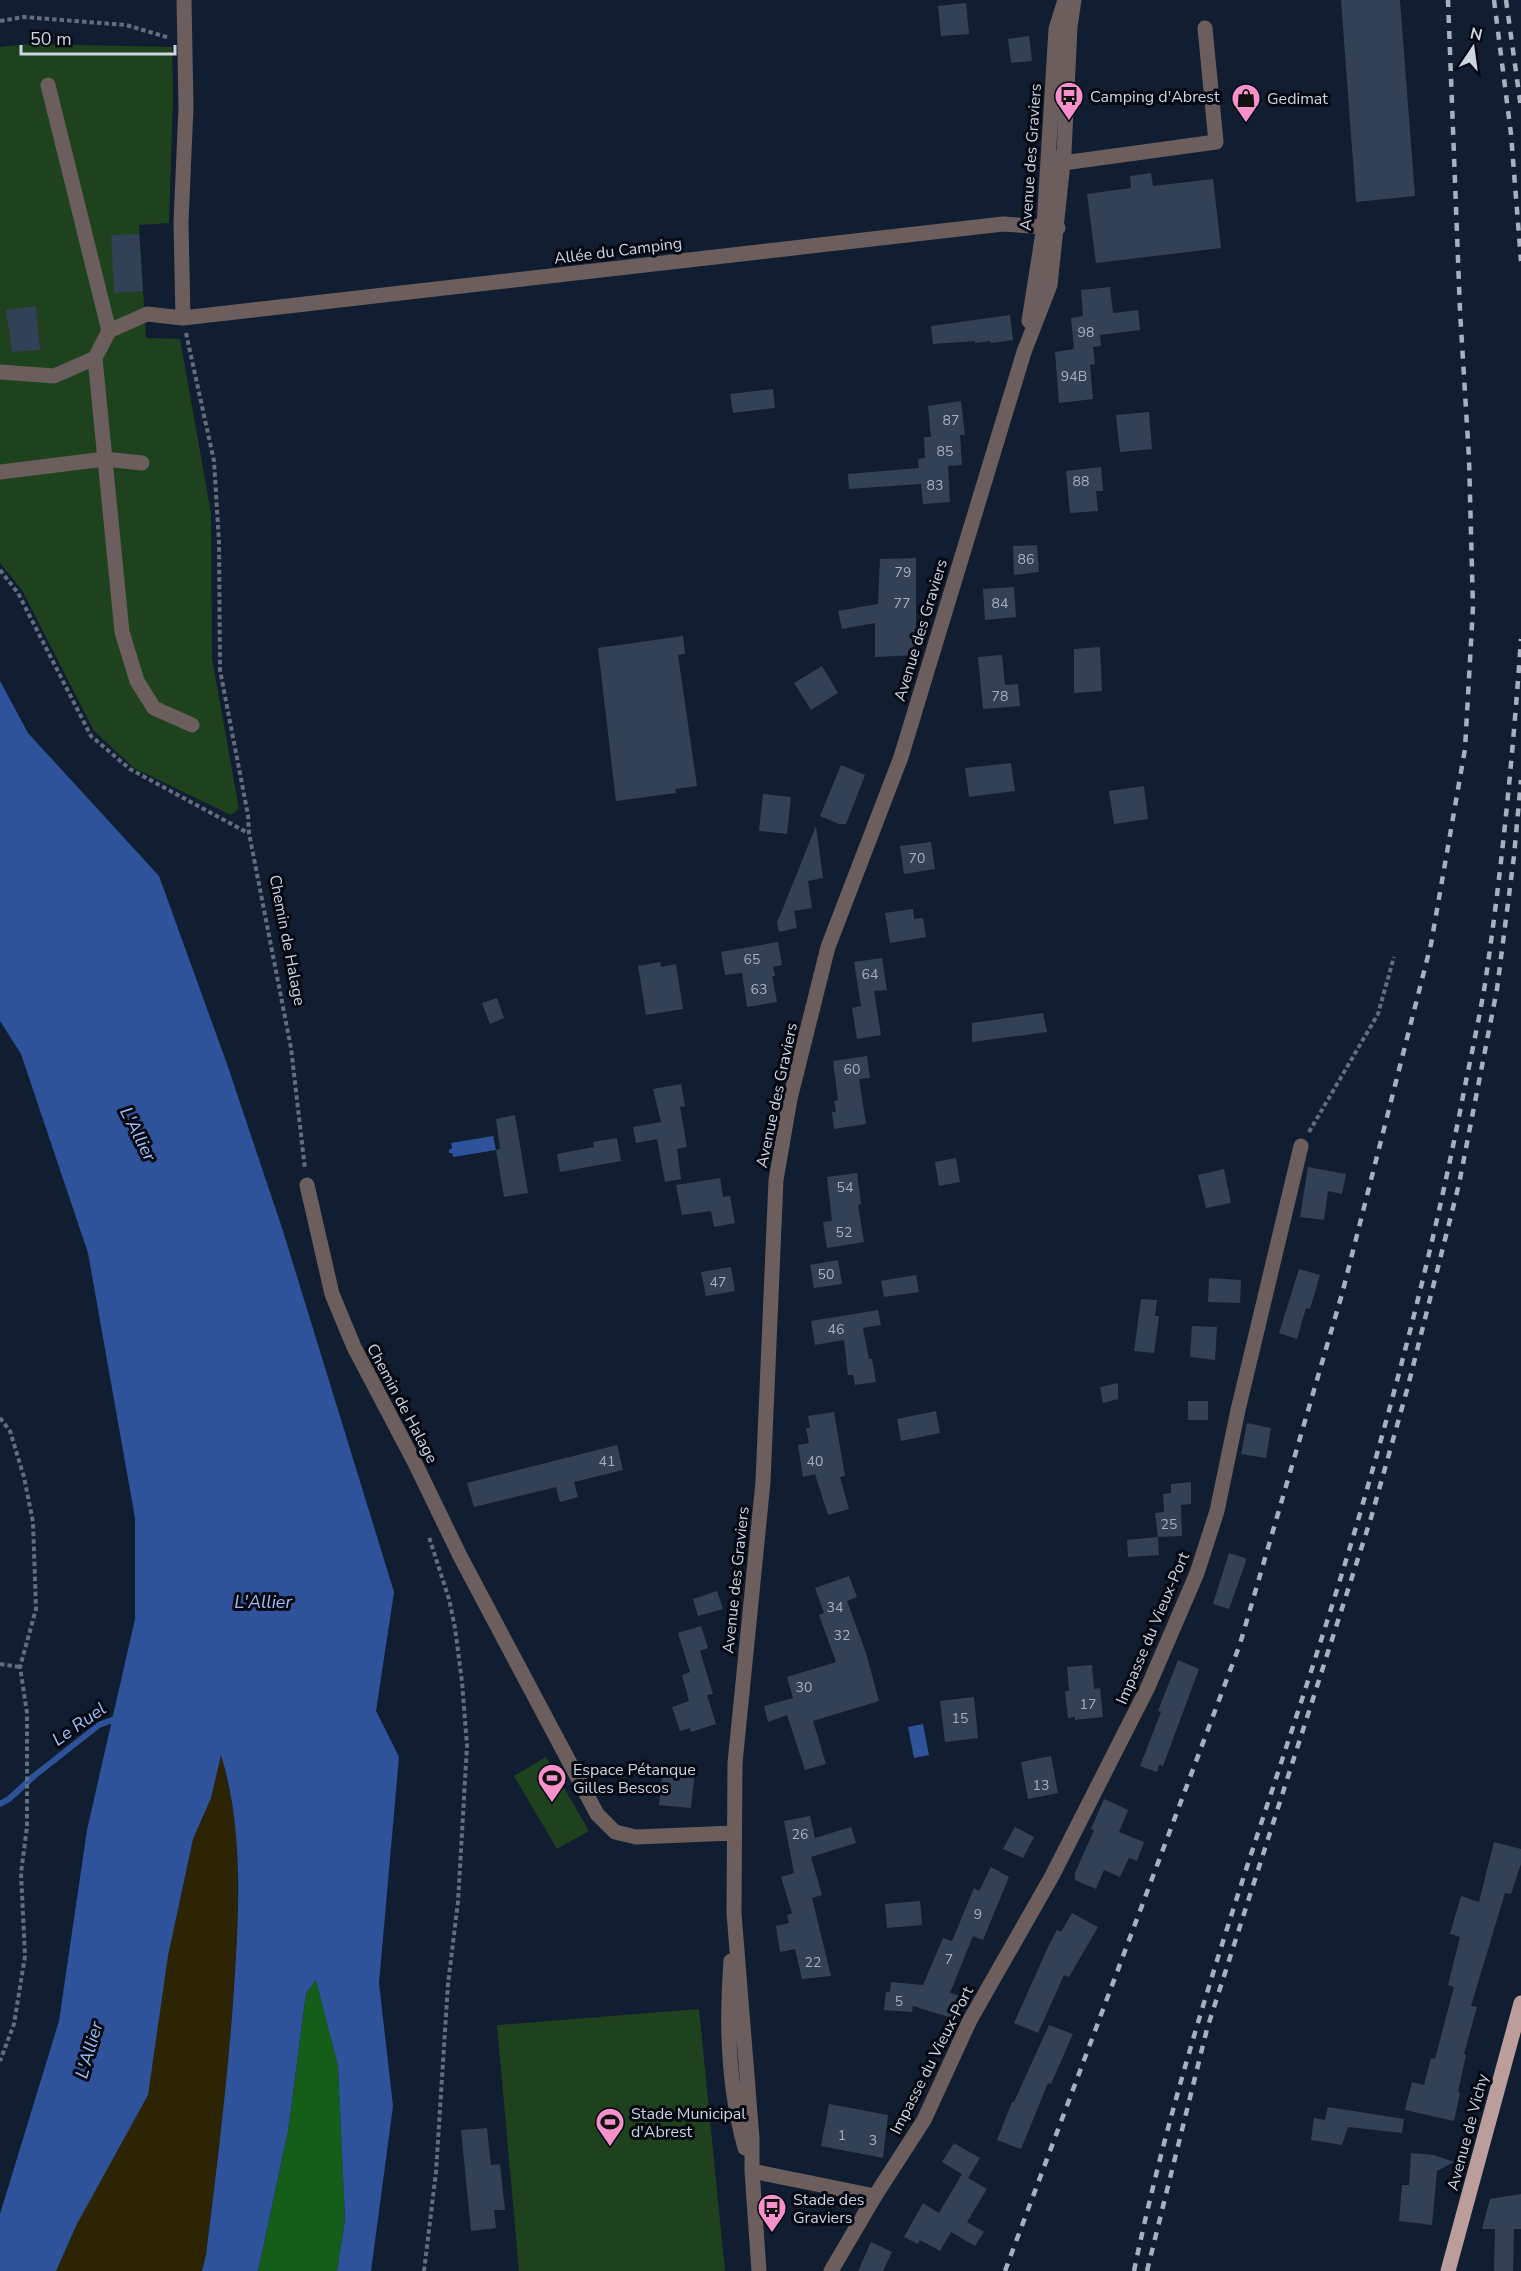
<svg xmlns="http://www.w3.org/2000/svg" width="1521" height="2271" viewBox="0 0 1521 2271" font-family="'Nunito Sans',sans-serif">
<style>
.green{fill:#1d421d}
.forest{fill:#145e19}
.sand{fill:#2d2403}
.water{fill:#2e539a}
.lines{fill:none;stroke-linecap:round;stroke-linejoin:round}
.stream{stroke:#2e539a;stroke-width:6}
.building{fill:#324155}
.path{stroke:#626d7e;stroke-width:4;stroke-dasharray:4.5 3;stroke-linecap:butt}
.minor{stroke:#6b5e5c;stroke-width:15}
.major{stroke:#bb9e9b;stroke-width:15}
.rail{stroke:#a6b0be;stroke-width:4.5;stroke-dasharray:8 8;stroke-linecap:butt}
.labels{text-anchor:middle;stroke-width:6;stroke-linejoin:round;paint-order:stroke}
.number-label{font-size:14px;fill:#a6b0bf}
.poi-label{font-size:16px;fill:#ccd5e2;stroke:#040810;text-anchor:start}
.street-label{font-size:16px;fill:#ccd5e2;stroke:#040810}
.water-label{font-size:18px;font-style:italic;fill:#9fc0fc;stroke:#040810}
</style>
<rect width="100%" height="100%" fill="#111e31"/>
<!-- green -->
<path class="green" d="M 31,44 L 172,47 L 173,97 L 169,223 L 139,225 L 146,338 L 180,339 L 211,513 L 212,658 L 239,809 L 231,815 L 134,768 L 94,731 L 22,590 L 0,563 L 0,47 Z
M 546,1757 L 589,1831 L 557,1849 L 514,1776 Z
M 699,2009 L 725,2271 L 519,2271 L 497,2025 Z"/>
<!-- forest -->
<path class="forest" d="M 316,1979 L 338,2066 L 345,2220 L 337,2271 L 258,2271 L 288,2131 L 306,1993 Z"/>
<!-- sand -->
<path class="sand" d="M 221,1753 L 237,1827 L 238,1925 L 228,2071 L 206,2255 L 202,2271 L 56,2271 L 77,2224 L 168,1956 L 193,1839 L 211,1798 Z"/>
<!-- water -->
<path class="water" d="M 0,681 L 28,733 L 159,876 L 227,1064 L 283,1231 L 394,1592 L 376,1711 L 399,1757 L 379,1983 L 393,2106 L 371,2271 L 337,2271 L 345,2220 L 338,2066 L 316,1980 L 306,1993 L 288,2131 L 258,2271 L 202,2271 L 206,2255 C 217,2166 228,2078 234,1989 C 239,1911 244,1830 221,1755 L 211,1798 L 193,1839 L 168,1956 L 148,2095 L 77,2224 L 56,2271 L 0,2271 L 0,2214 L 59,2021 L 87,1830 L 135,1619 L 135,1518 L 88,1253 L 21,1054 L 0,1021 Z
M 493,1136 L 496,1150 L 453,1157 L 452,1153 L 449,1153 L 449,1150 L 452,1148 L 451,1143 Z
M 923,1724 L 929,1755 L 914,1758 L 908,1727 Z"/>
<g class="lines">
<!-- stream -->
<path class="stream" d="M 0,1804 L 9,1799 L 34,1776 L 99,1725 L 120,1717"/>
</g>
<!-- building -->
<path class="building" d="M 1341,0 L 1400,0 L 1415,196 L 1356,202 Z
M 966,3 L 969,34 L 941,36 L 938,6 Z
M 1029,36 L 1032,61 L 1011,63 L 1008,39 Z
M 1151,173 L 1153,186 L 1213,179 L 1221,248 L 1096,263 L 1087,194 L 1131,188 L 1130,176 Z
M 139,234 L 143,291 L 114,293 L 111,235 Z
M 1110,287 L 1113,313 L 1138,310 L 1140,330 L 1100,335 L 1101,346 L 1093,347 L 1095,364 L 1090,365 L 1093,399 L 1059,403 L 1055,352 L 1074,349 L 1071,318 L 1083,316 L 1081,290 Z
M 36,306 L 40,350 L 12,352 L 6,310 Z
M 1010,315 L 1013,340 L 991,343 L 990,341 L 975,343 L 975,341 L 933,344 L 931,326 Z
M 773,389 L 775,408 L 733,413 L 730,394 Z
M 961,401 L 965,435 L 960,435 L 962,465 L 948,466 L 950,502 L 923,504 L 921,484 L 849,489 L 848,474 L 919,468 L 918,459 L 925,458 L 924,437 L 931,437 L 928,406 Z
M 1149,412 L 1152,449 L 1120,452 L 1116,415 Z
M 1101,467 L 1103,491 L 1096,491 L 1098,511 L 1070,513 L 1066,471 Z
M 1037,545 L 1039,572 L 1014,575 L 1013,546 Z
M 916,558 L 916,655 L 875,657 L 875,623 L 842,629 L 838,611 L 878,604 L 880,559 Z
M 1014,587 L 1016,617 L 985,620 L 983,589 Z
M 683,636 L 685,654 L 678,655 L 697,786 L 675,789 L 676,793 L 616,801 L 598,648 Z
M 1100,647 L 1102,691 L 1074,693 L 1074,649 Z
M 1002,655 L 1005,685 L 1018,684 L 1020,706 L 983,709 L 978,657 Z
M 822,666 L 838,693 L 811,710 L 794,683 Z
M 1011,763 L 1015,791 L 969,797 L 965,768 Z
M 841,765 L 865,775 L 846,824 L 839,824 L 820,816 Z
M 1144,786 L 1148,819 L 1114,824 L 1109,791 Z
M 763,794 L 791,797 L 787,834 L 759,831 Z
M 816,826 L 823,878 L 808,881 L 812,908 L 781,913 Z
M 931,842 L 935,869 L 904,874 L 900,846 Z
M 913,909 L 914,919 L 923,918 L 926,937 L 890,943 L 885,913 Z
M 794,911 L 797,928 L 779,932 L 777,922 L 781,913 Z
M 778,942 L 782,965 L 773,967 L 775,976 L 772,976 L 777,1002 L 747,1007 L 742,973 L 725,975 L 721,952 Z
M 882,958 L 887,990 L 874,991 L 881,1035 L 857,1039 L 852,1008 L 861,1006 L 854,962 Z
M 660,962 L 661,967 L 676,964 L 683,1009 L 646,1015 L 638,966 Z
M 497,998 L 504,1018 L 490,1024 L 482,1003 Z
M 1043,1013 L 1047,1032 L 972,1042 L 972,1023 Z
M 867,1056 L 870,1078 L 859,1079 L 866,1124 L 834,1129 L 832,1112 L 836,1112 L 834,1101 L 838,1100 L 833,1061 Z
M 681,1084 L 685,1106 L 680,1107 L 687,1147 L 677,1149 L 681,1179 L 665,1182 L 657,1139 L 636,1143 L 633,1127 L 661,1122 L 653,1089 Z
M 515,1115 L 528,1193 L 504,1197 L 496,1150 L 500,1149 L 496,1119 Z
M 617,1138 L 621,1161 L 560,1172 L 557,1154 L 594,1147 L 593,1142 Z
M 956,1158 L 960,1182 L 939,1186 L 935,1162 Z
M 1308,1167 L 1346,1174 L 1342,1194 L 1328,1191 L 1324,1220 L 1300,1217 Z
M 1224,1169 L 1231,1203 L 1206,1208 L 1198,1175 Z
M 857,1173 L 861,1204 L 858,1205 L 864,1242 L 827,1248 L 823,1222 L 832,1221 L 827,1177 Z
M 720,1178 L 723,1197 L 730,1196 L 735,1223 L 714,1227 L 711,1211 L 682,1215 L 676,1185 Z
M 838,1260 L 842,1284 L 814,1288 L 810,1265 Z
M 731,1267 L 735,1291 L 706,1296 L 701,1272 Z
M 1299,1269 L 1320,1275 L 1310,1309 L 1306,1308 L 1297,1339 L 1279,1333 Z
M 916,1275 L 919,1292 L 884,1297 L 881,1281 Z
M 1209,1278 L 1241,1280 L 1240,1303 L 1208,1302 Z
M 1141,1299 L 1157,1300 L 1155,1316 L 1159,1316 L 1154,1353 L 1134,1351 Z
M 878,1310 L 881,1325 L 863,1328 L 869,1359 L 872,1359 L 876,1382 L 855,1385 L 853,1375 L 848,1375 L 844,1340 L 815,1345 L 811,1321 Z
M 1192,1326 L 1217,1327 L 1215,1360 L 1190,1357 Z
M 1118,1383 L 1118,1399 L 1103,1403 L 1100,1387 Z
M 1188,1401 L 1208,1401 L 1208,1420 L 1188,1420 Z
M 936,1411 L 940,1433 L 901,1441 L 897,1419 Z
M 834,1412 L 845,1476 L 840,1477 L 849,1509 L 828,1515 L 815,1474 L 803,1477 L 798,1445 L 809,1443 L 806,1428 L 810,1428 L 808,1416 Z
M 1247,1423 L 1271,1428 L 1266,1458 L 1241,1454 Z
M 617,1445 L 623,1470 L 574,1482 L 578,1497 L 560,1502 L 556,1487 L 474,1507 L 467,1483 Z
M 1191,1482 L 1191,1504 L 1181,1505 L 1182,1536 L 1158,1537 L 1155,1513 L 1164,1512 L 1163,1494 L 1171,1493 L 1171,1484 Z
M 1158,1537 L 1159,1555 L 1128,1557 L 1127,1540 Z
M 1229,1553 L 1245,1558 L 1246,1561 L 1229,1609 L 1213,1604 Z
M 849,1576 L 857,1597 L 847,1601 L 866,1653 L 879,1701 L 813,1721 L 826,1764 L 805,1770 L 787,1715 L 768,1722 L 764,1706 L 793,1698 L 787,1677 L 836,1662 L 819,1615 L 824,1613 L 815,1588 Z
M 717,1591 L 723,1609 L 698,1616 L 693,1599 Z
M 701,1626 L 708,1648 L 700,1651 L 713,1694 L 707,1695 L 716,1724 L 691,1732 L 690,1728 L 680,1731 L 672,1707 L 689,1701 L 682,1675 L 690,1672 L 678,1633 Z
M 1178,1660 L 1199,1669 L 1163,1766 L 1159,1765 L 1157,1772 L 1140,1766 L 1161,1712 L 1158,1711 Z
M 1092,1665 L 1094,1689 L 1100,1688 L 1103,1717 L 1075,1720 L 1075,1717 L 1068,1718 L 1065,1691 L 1069,1691 L 1067,1667 Z
M 974,1697 L 978,1738 L 945,1742 L 940,1701 Z
M 1051,1756 L 1058,1793 L 1028,1799 L 1021,1762 Z
M 663,1767 L 695,1770 L 691,1808 L 659,1805 Z
M 1104,1799 L 1128,1810 L 1119,1832 L 1144,1842 L 1137,1861 L 1129,1858 L 1120,1877 L 1104,1870 L 1096,1889 L 1075,1880 L 1075,1873 L 1094,1830 L 1091,1829 Z
M 810,1816 L 815,1838 L 851,1827 L 856,1843 L 811,1857 L 822,1895 L 812,1898 L 831,1976 L 802,1979 L 795,1949 L 780,1952 L 776,1926 L 789,1923 L 787,1915 L 792,1913 L 781,1877 L 794,1873 L 784,1821 Z
M 1015,1827 L 1034,1837 L 1023,1858 L 1003,1849 Z
M 1494,1842 L 1521,1849 L 1521,1864 L 1511,1894 L 1505,1893 L 1471,2006 L 1477,2007 L 1464,2054 L 1466,2055 L 1458,2092 L 1460,2093 L 1454,2121 L 1405,2110 L 1412,2082 L 1424,2085 L 1431,2058 L 1435,2059 L 1454,1987 L 1448,1985 L 1460,1937 L 1450,1934 L 1461,1896 L 1479,1902 Z
M 991,1867 L 1009,1877 L 983,1940 L 973,1936 L 950,1993 L 964,1997 L 958,2020 L 913,2006 L 912,2012 L 884,2010 L 886,1992 L 890,1992 L 891,1982 L 923,1985 L 943,1938 L 952,1941 L 974,1888 L 979,1891 Z
M 920,1901 L 922,1925 L 887,1928 L 885,1904 Z
M 1072,1913 L 1098,1927 L 1069,1977 L 1064,1975 L 1038,2033 L 1014,2023 L 1049,1945 L 1057,1930 L 1061,1932 Z
M 1049,2025 L 1073,2034 L 1051,2084 L 1048,2083 L 1021,2149 L 997,2140 L 1012,2102 L 1014,2102 Z
M 829,2104 L 888,2115 L 883,2158 L 821,2146 Z
M 1328,2107 L 1404,2119 L 1402,2133 L 1348,2127 L 1342,2145 L 1311,2140 L 1314,2118 L 1325,2120 Z
M 487,2128 L 491,2165 L 500,2164 L 505,2210 L 494,2210 L 496,2228 L 471,2231 L 461,2130 Z
M 954,2143 L 980,2158 L 968,2178 L 987,2189 L 967,2222 L 984,2232 L 975,2246 L 951,2232 L 940,2251 L 920,2240 L 918,2244 L 904,2237 L 923,2203 L 939,2213 L 962,2174 L 942,2162 Z
M 1411,2153 L 1434,2155 L 1454,2162 L 1437,2171 L 1432,2225 L 1399,2221 L 1402,2185 L 1409,2185 Z
M 1521,2194 L 1521,2229 L 1514,2229 L 1513,2271 L 1494,2271 L 1495,2229 L 1482,2229 L 1490,2199 Z
M 871,2242 L 892,2252 L 883,2271 L 858,2271 Z"/>
<g class="lines">
<!-- path -->
<path class="path" d="M 0,21 L 24,17 L 126,25 L 170,38
M 186,333 L 214,461 L 219,542 L 220,670 L 248,815 L 249,833 L 291,1048 L 305,1169
M 0,570 L 18,593 L 91,736 L 130,769 L 248,833
M 1309,1132 L 1378,1014 L 1394,957
M 0,1418 L 10,1431 L 24,1477 L 33,1522 L 36,1609 L 20,1667 L 27,1713 L 27,1827 L 21,1873 L 25,1956 L 14,2024 L 0,2061
M 0,1664 L 20,1667
M 424,2271 L 436,2172 L 448,1984 L 458,1902 L 467,1746 L 462,1682 L 455,1628 L 449,1599 L 429,1537"/>
<!-- minor -->
<path class="minor" d="M 48,85 L 109,331
M 1057,158 L 1063,163 L 1216,142 L 1205,28
M 183,318 L 181,222 L 186,107 L 184,0
M 1029,321 L 1044,226 L 1056,29 L 1065,0
M 95,358 L 122,632 L 137,681 L 154,708 L 192,725
M 0,372 L 54,376 L 95,358 L 109,331 L 147,314 L 183,318 L 1003,224 L 1058,228
M 0,472 L 105,459 L 142,463
M 307,1185 L 332,1294 L 354,1347 L 415,1463 L 460,1556 L 597,1814 L 615,1832 L 636,1837 L 733,1833
M 731,1961 C 726,2023 728,2087 745,2148
M 752,2171 L 875,2196
M 759,2271 L 752,2171 L 752,2138 L 734,1913 L 735,1763 L 763,1482 L 776,1180 L 790,1099 L 828,947 L 901,757 L 1024,352 L 1050,285 L 1064,153 L 1070,27 L 1074,0
M 831,2271 L 875,2196 L 924,2120 L 970,2020 L 1052,1876 L 1148,1687 L 1197,1573 L 1217,1511 L 1238,1410 L 1301,1146"/>
<!-- major -->
<path class="major" d="M 1448,2271 L 1521,2003"/>
<!-- rail -->
<path class="rail" d="M 1494,0 L 1511,134 L 1521,261
M 1506,0 L 1521,108
M 1005,2271 L 1240,1644 L 1342,1294 L 1431,944 L 1465,749 L 1473,607 L 1469,458 L 1460,311 L 1448,0
M 1134,2271 C 1188,2011 1287,1764 1361,1510 C 1401,1372 1437,1232 1464,1091 C 1471,1056 1479,1020 1485,984 C 1502,869 1513,754 1521,639
M 1147,2271 L 1207,2029 L 1371,1518 L 1407,1390 L 1459,1184 L 1497,989 L 1514,856 L 1521,780"/>
</g>
<!-- icons -->
<defs>
<g id="bus-pin" transform="scale(1.5)"><path d="M0 17L-7.5 6A9.5 9.5 0 1 1 7.5 6Z" fill="#f890cc" stroke="#040810"/><path d="M-5-6H5V4H4V6H2V4H-2V6H-4V4H-5ZM-3.5-4V0h7V-4ZM-3.5 1.2v1.5H-2V1.2ZM2 1.2v1.5H3.5V1.2Z" fill="#111"/></g>
<g id="shop-pin" transform="scale(1.5)"><path d="M0 17L-7.5 6A9.5 9.5 0 1 1 7.5 6Z" fill="#f890cc" stroke="#040810"/><path d="M-5-2.5h2.3a2.7 3.5 0 0 1 5.4 0H5L5.5 6h-11ZM-1.5-2.5h3a1.5 2.3 0 0 0-3 0Z" fill="#111"/></g>
<g id="stadium-pin" transform="scale(1.5)"><path d="M0 17L-7.5 6A9.5 9.5 0 1 1 7.5 6Z" fill="#f890cc" stroke="#040810"/><path d="M0-5a6.5 5 0 1 0 0 10a6.5 5 0 1 0 0-10ZM-3.5-1.8h7v3.6h-7Z" fill="#111"/></g>
</defs>
<g fill-rule="evenodd">
<use href="#bus-pin" x="1069" y="96"/>
<use href="#shop-pin" x="1246" y="98"/>
<use href="#stadium-pin" x="552" y="1778"/>
<use href="#stadium-pin" x="610" y="2122"/>
<use href="#bus-pin" x="772" y="2208"/>
</g>
<g class="labels">
<!-- number labels -->
<g class="number-label">
<text x="1086" y="337">98</text>
<text x="1074" y="381">94B</text>
<text x="951" y="425">87</text>
<text x="945" y="456">85</text>
<text x="1081" y="486">88</text>
<text x="935" y="490">83</text>
<text x="1026" y="564">86</text>
<text x="903" y="577">79</text>
<text x="902" y="608">77</text>
<text x="1000" y="608">84</text>
<text x="1000" y="701">78</text>
<text x="917" y="863">70</text>
<text x="752" y="964">65</text>
<text x="870" y="979">64</text>
<text x="759" y="994">63</text>
<text x="852" y="1074">60</text>
<text x="845" y="1192">54</text>
<text x="844" y="1237">52</text>
<text x="826" y="1279">50</text>
<text x="718" y="1287">47</text>
<text x="836" y="1334">46</text>
<text x="607" y="1466">41</text>
<text x="815" y="1466">40</text>
<text x="1169" y="1529">25</text>
<text x="835" y="1612">34</text>
<text x="842" y="1640">32</text>
<text x="804" y="1692">30</text>
<text x="1088" y="1709">17</text>
<text x="960" y="1723">15</text>
<text x="1041" y="1790">13</text>
<text x="800" y="1839">26</text>
<text x="978" y="1919">9</text>
<text x="949" y="1964">7</text>
<text x="813" y="1967">22</text>
<text x="899" y="2006">5</text>
<text x="842" y="2140">1</text>
<text x="873" y="2145">3</text>
</g>
<!-- poi labels -->
<g class="poi-label">
<text x="1090" y="102">Camping d'Abrest</text>
<text x="1267" y="104">Gedimat</text>
<text x="573" y="1775">Espace Pétanque<tspan x="573" dy="18">Gilles Bescos</tspan></text>
<text x="631" y="2119">Stade Municipal<tspan x="631" dy="18">d'Abrest</tspan></text>
<text x="793" y="2205">Stade des<tspan x="793" dy="18">Graviers</tspan></text>
</g>
<!-- street labels -->
<g class="street-label">
<text transform="translate(1030 157) rotate(-86)" y="6">Avenue des Graviers</text>
<text transform="translate(618 250) rotate(-7)" y="6">Allée du Camping</text>
<text transform="translate(920 630) rotate(-73)" y="6">Avenue des Graviers</text>
<text transform="translate(288 940) rotate(79)" y="6">Chemin de Halage</text>
<text transform="translate(776 1095) rotate(-78)" y="6">Avenue des Graviers</text>
<text transform="translate(403 1403) rotate(62)" y="6">Chemin de Halage</text>
<text transform="translate(735 1580) rotate(-84)" y="6">Avenue des Graviers</text>
<text transform="translate(1152 1628) rotate(-67)" y="6">Impasse du Vieux-Port</text>
<text transform="translate(931 2060) rotate(-63)" y="6">Impasse du Vieux-Port</text>
<text transform="translate(1467 2132) rotate(-75)" y="6">Avenue de Vichy</text>
</g>
<!-- water labels -->
<g class="water-label">
<text transform="translate(138 1134) rotate(63)" y="6">L'Allier</text>
<text x="263" y="1608">L'Allier</text>
<text transform="translate(79 1724) rotate(-35)" y="6">Le Ruel</text>
<text transform="translate(89 2050) rotate(-74)" y="6">L'Allier</text>
</g>
</g>
<!-- north arrow -->
<g transform="translate(1473 48) rotate(13)" stroke="#040810" stroke-width="4.5" paint-order="stroke">
<path d="M0-4.5L10 22L0 15L-10 22Z" fill="#ccd5e2"/>
<text y="-9" font-size="16" font-weight="bold" text-anchor="middle" fill="#ccd5e2">N</text>
</g>
<!-- scale -->
<path d="M21 45v9h154v-9" fill="none" stroke="#ccd5e2" stroke-width="3"/>
<text x="30" y="45" font-size="18" fill="#ccd5e2" stroke="#040810" stroke-width="4.5" paint-order="stroke">50 m</text>
</svg>
